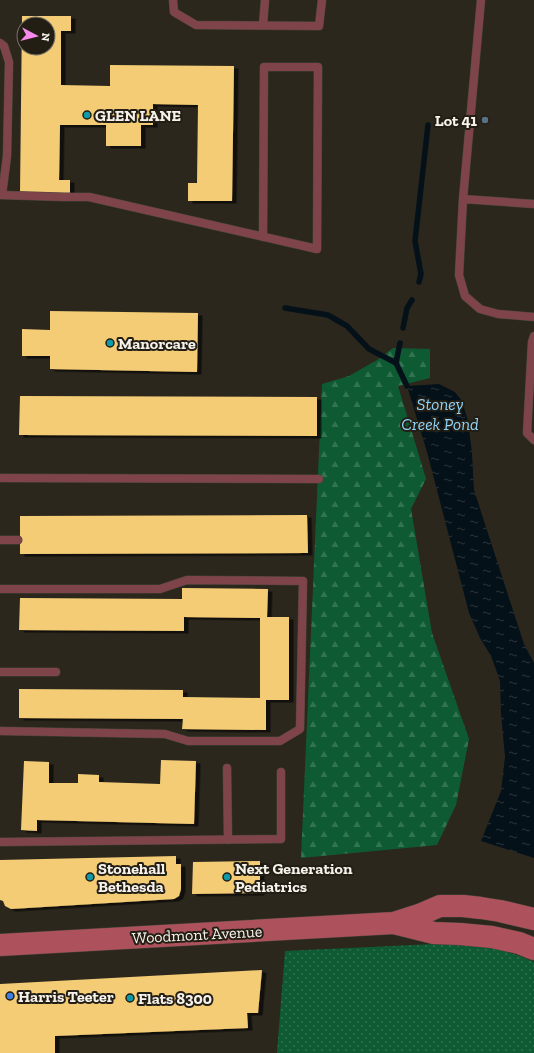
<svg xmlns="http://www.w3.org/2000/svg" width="534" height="1053" viewBox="0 0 534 1053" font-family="'Zilla Slab',serif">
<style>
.grass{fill:url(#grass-dots)}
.forest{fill:url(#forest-firs)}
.water{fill:url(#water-ripples)}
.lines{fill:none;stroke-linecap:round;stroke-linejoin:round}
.stream{stroke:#051118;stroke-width:5.5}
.building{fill:#f4cc75;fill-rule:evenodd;filter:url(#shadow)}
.lane-casing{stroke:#48443a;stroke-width:9}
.secondary-casing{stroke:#48443a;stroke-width:23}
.lane{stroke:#7e444a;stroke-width:8}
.secondary{stroke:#ad525c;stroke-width:22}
.culture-dot{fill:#0f9aa8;stroke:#231e14;stroke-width:1.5}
.service-dot{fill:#5c6f8a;stroke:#231e14;stroke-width:1.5}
.shop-dot{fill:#3f7fe0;stroke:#231e14;stroke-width:1.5}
.labels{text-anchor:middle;stroke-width:4;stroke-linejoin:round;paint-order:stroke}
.poi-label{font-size:16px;font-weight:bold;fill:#f7f3ec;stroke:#231e14;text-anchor:start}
.street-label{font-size:16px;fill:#f7f3ec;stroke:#231e14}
.water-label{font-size:17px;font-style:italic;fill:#90d3fa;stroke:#231e14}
</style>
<defs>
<pattern id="grass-dots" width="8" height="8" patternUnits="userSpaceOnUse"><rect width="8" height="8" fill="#0e5b33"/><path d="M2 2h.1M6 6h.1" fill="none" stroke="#327351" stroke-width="1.8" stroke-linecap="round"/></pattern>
<pattern id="forest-firs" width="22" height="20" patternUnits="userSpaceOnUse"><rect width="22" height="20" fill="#0e5b33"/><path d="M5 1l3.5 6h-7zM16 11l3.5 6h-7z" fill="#327351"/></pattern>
<pattern id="water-ripples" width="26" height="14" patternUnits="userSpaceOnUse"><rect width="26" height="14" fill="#051118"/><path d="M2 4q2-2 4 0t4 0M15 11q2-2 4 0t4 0" fill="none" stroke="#2a343a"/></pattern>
<filter id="shadow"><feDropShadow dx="4.5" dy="2.5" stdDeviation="0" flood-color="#0009"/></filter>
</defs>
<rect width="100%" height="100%" fill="#2c271d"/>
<!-- grass -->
<path class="grass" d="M 456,943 L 489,946 L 520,956 L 534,962 L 534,1053 L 277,1053 L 285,951 Z"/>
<!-- forest -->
<path class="forest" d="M 393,348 L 430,349 L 430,378 L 398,386 L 426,479 L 411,509 L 432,633 L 469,739 L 456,805 L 437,845 L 301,858 L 322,384 L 349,376 L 377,360 Z"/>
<!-- water -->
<path class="water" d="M 439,384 L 455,392 L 462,401 L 468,421 L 472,453 L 474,490 L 524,644 L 534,663 L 534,858 L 481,841 L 501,791 L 505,757 L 501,714 L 500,681 L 491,656 L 480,638 L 469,613 L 427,452 L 407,386 Z"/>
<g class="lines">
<!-- stream -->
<path class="stream" d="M 419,282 L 421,274 L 415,241 L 428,125
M 285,308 L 328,315 L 347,326 L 369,349 L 396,363 L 407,386
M 403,328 L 407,308 L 412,300
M 396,363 L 400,343"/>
</g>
<!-- building -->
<path class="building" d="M 22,16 L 71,16 L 71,31 L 61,31 L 61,85 L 110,86 L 110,65 L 234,66 L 232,201 L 188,201 L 188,183 L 197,183 L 198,105 L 153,104 L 153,125 L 141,125 L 141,146 L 106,146 L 106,125 L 60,125 L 59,180 L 70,180 L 70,193 L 20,193 ZM 24,24 L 48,24 L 48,48 L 24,48 Z
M 50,311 L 198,313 L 197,372 L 50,369 L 50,356 L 22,356 L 22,329 L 50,330 Z
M 20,396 L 317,397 L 317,436 L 19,435 Z
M 307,515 L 308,553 L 20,554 L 20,516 Z
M 182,588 L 268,589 L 267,617 L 289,617 L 289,700 L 266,700 L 266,730 L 182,729 L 183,719 L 19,718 L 19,689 L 183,690 L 183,697 L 260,698 L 260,618 L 184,617 L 184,631 L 19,630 L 20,598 L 182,599 Z
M 161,760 L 196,761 L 194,824 L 37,820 L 37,831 L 21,830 L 24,761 L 49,762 L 49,783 L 78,783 L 78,774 L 99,775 L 99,782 L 160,784 Z
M 176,856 L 176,864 L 181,864 L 181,889 L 179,896 L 174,899 L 11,909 L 5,906 L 3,901 L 0,900 L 0,860 Z
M 260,861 L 260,893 L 192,894 L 193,862 Z
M 262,970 L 258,1013 L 247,1013 L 248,1028 L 55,1036 L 55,1053 L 0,1053 L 0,984 Z"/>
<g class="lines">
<!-- lane casing -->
<g class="lane-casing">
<path id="lane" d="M 173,0 L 174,12 L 196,25 L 319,26 L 322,0
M 481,0 L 463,199 L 534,204
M 263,25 L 265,0
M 0,43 L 4,46 L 9,62 L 7,156 L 2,195
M 0,195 L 64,197 L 89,197 L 317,249 L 318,67 L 264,67 L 263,237
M 463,199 L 459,275 L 465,296 L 480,309 L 498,314 L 534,317
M 534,336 L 532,342 L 527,433 L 534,440
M 0,478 L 319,479
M 0,540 L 18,540
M 0,589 L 160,589 L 187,580 L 303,581 L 300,729 L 280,741 L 188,741 L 165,734 L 0,731
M 0,672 L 56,672
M 227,768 L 228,840
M 0,842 L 281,839 L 281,772"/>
</g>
<!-- secondary casing -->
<g class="secondary-casing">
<path id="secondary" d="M 394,923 L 434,933 L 460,934 L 492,937 L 519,943 L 534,949
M 0,945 L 394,923 L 419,915 L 440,906 L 463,906 L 481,908 L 500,911 L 534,919"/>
</g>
<!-- lane -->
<use href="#lane" class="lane"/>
<!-- secondary -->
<use href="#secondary" class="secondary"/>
</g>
<!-- markers -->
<g class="culture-dot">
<circle cx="87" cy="115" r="4"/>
<circle cx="110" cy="343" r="4"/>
<circle cx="90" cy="877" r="4"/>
<circle cx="227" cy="877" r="4"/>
<circle cx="130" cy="998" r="4"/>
</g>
<circle class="service-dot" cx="485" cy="120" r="4"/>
<circle class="shop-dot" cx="10" cy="996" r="4"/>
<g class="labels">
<!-- poi labels -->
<g class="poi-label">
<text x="95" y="121">GLEN LANE</text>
<text x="477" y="126" text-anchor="end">Lot 41</text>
<text x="118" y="349">Manorcare</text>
<text x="98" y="874">Stonehall<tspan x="98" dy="18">Bethesda</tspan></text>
<text x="235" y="874">Next Generation<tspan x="235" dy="18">Pediatrics</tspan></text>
<text x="18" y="1002">Harris Teeter</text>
<text x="138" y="1004">Flats 8300</text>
</g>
<!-- street labels -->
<g class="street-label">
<text transform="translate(197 934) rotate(-3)" y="6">Woodmont Avenue</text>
</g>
<!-- water labels -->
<g class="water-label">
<text x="440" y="410">Stoney<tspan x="440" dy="20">Creek Pond</tspan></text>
</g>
</g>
<!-- north arrow -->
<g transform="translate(36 36) rotate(97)"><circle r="19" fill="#231e14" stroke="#78736a"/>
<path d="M0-3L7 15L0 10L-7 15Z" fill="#f788ec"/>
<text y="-6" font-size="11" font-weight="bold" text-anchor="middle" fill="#f7f3ec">N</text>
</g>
</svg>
